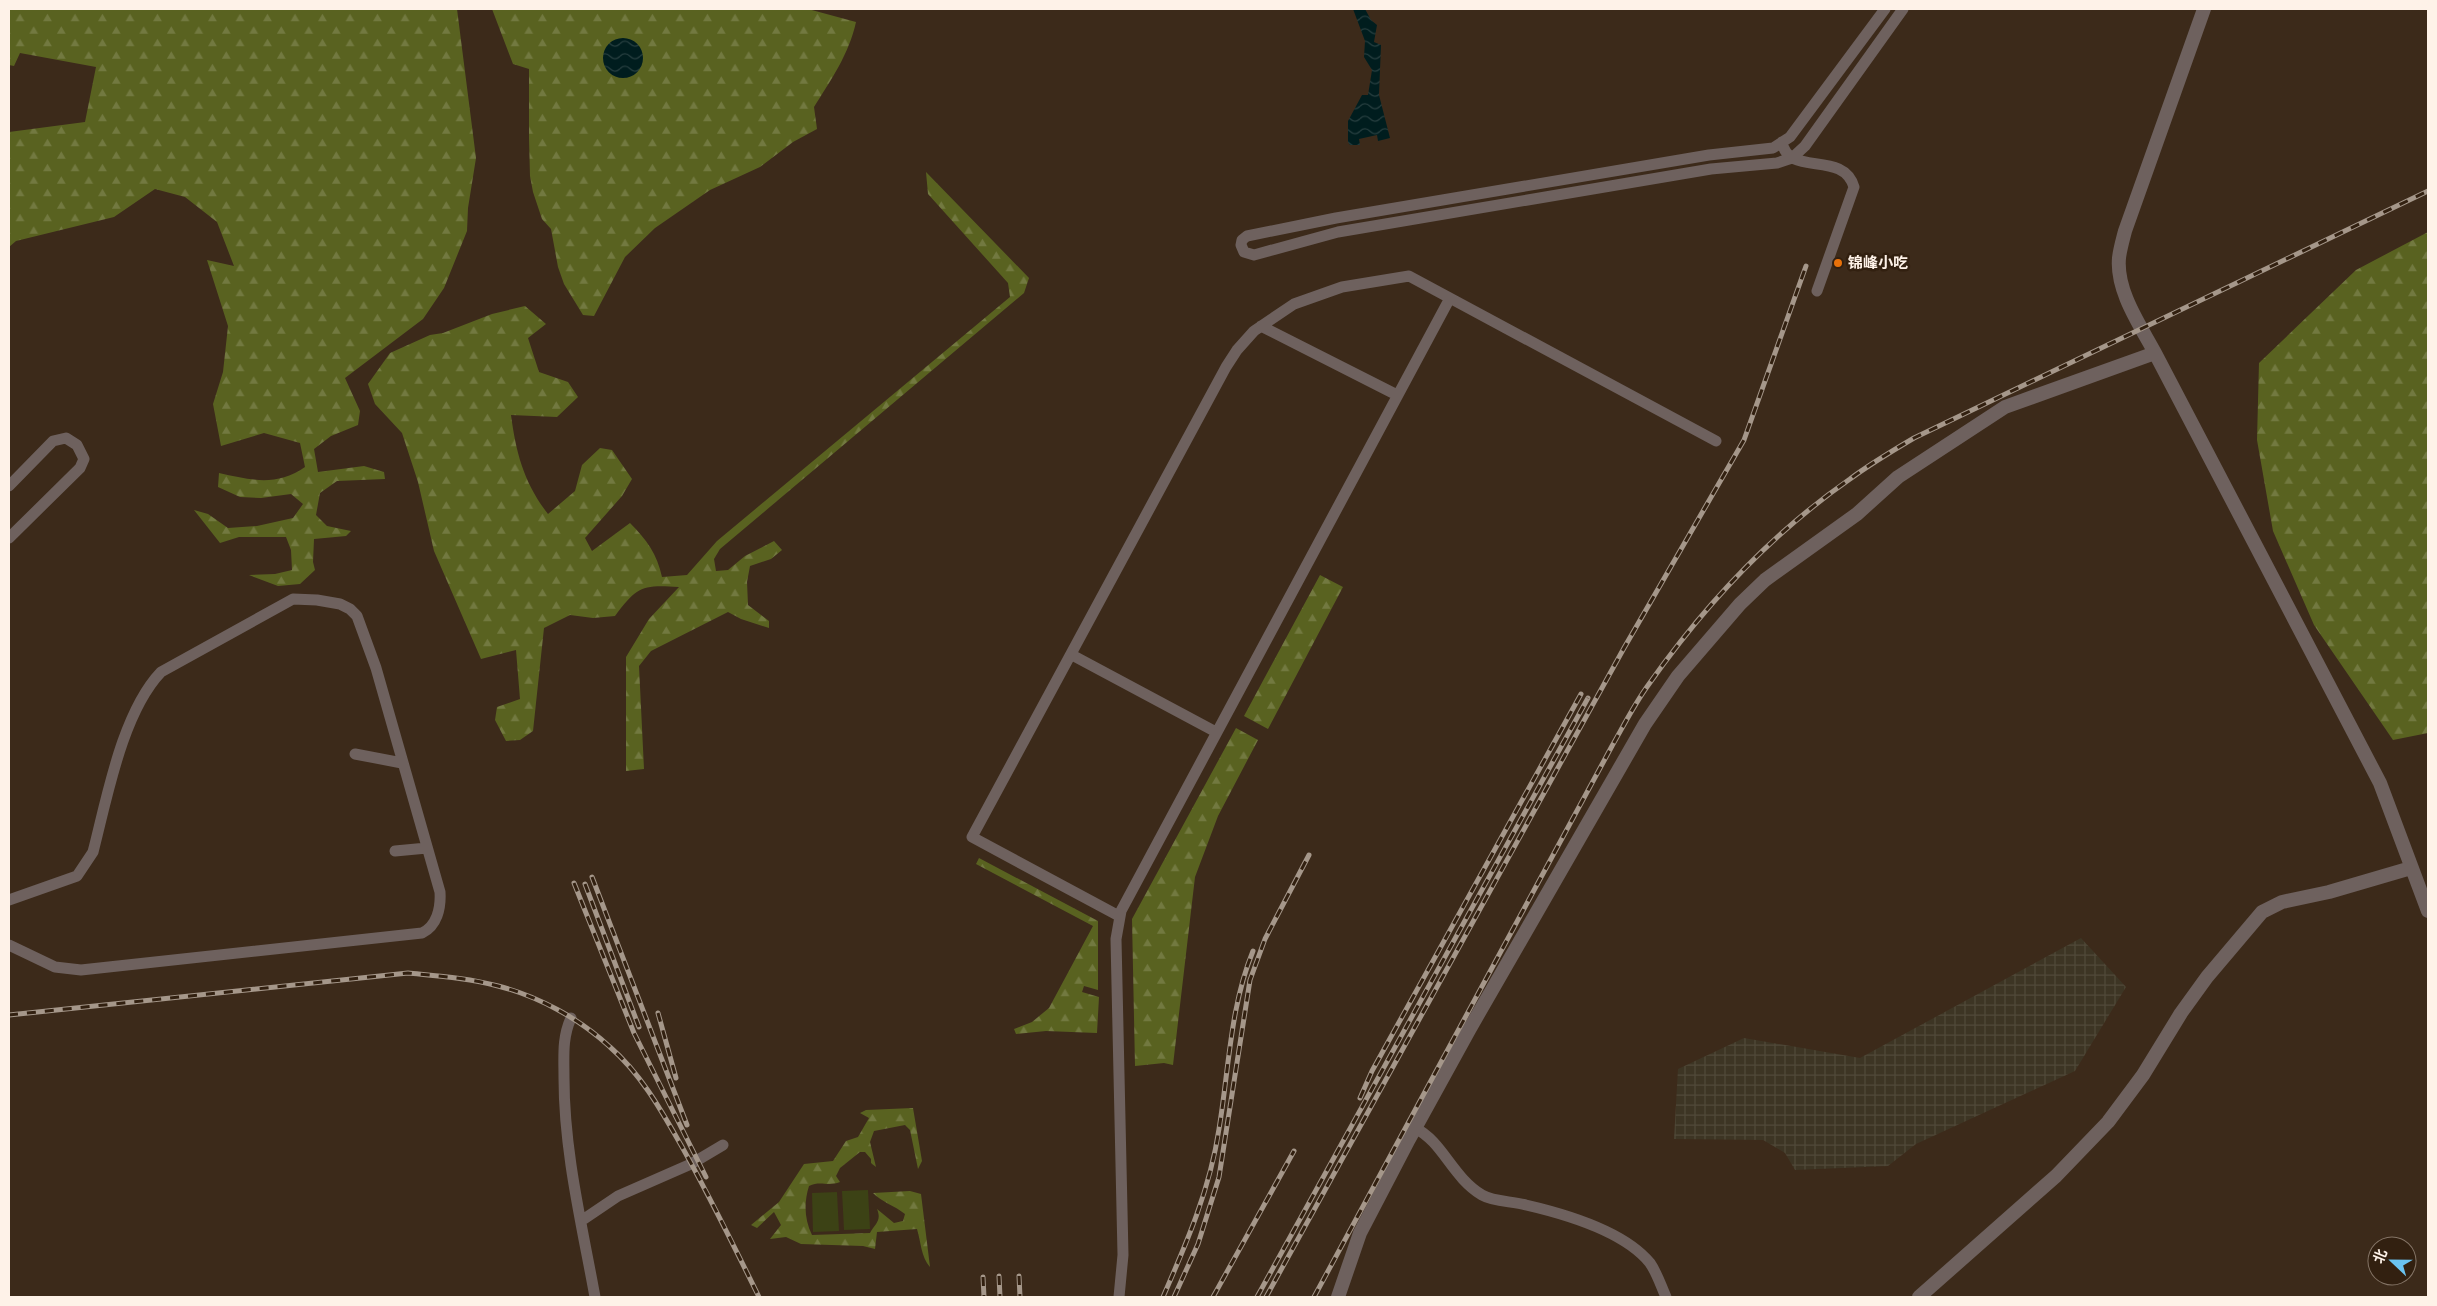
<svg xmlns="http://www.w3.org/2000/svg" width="2437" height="1306" viewBox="0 0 2437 1306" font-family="Signika,'Noto Sans SC',sans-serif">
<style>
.industrial{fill:url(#industrial-grid)}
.green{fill:#3c4215}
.forest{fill:url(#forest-firs)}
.water{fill:url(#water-waves)}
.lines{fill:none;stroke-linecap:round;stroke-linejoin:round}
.minor{stroke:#6e615e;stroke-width:11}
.tertiary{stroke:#6e615e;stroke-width:14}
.rail-casing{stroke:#a5978a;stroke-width:5}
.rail{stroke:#322010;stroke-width:3;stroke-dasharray:9;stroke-linecap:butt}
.food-dot{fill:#e8710a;stroke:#322010;stroke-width:2}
.labels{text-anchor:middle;stroke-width:5;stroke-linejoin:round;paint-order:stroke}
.poi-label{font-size:15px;font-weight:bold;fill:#fef2e8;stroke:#322010;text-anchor:start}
</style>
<defs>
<pattern id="industrial-grid" width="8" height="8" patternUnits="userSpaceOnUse" patternTransform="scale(1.25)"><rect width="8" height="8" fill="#3d3524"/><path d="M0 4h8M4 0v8" fill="none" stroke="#504939"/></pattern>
<pattern id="forest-firs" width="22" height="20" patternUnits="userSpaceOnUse" patternTransform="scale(1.25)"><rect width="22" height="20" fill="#596220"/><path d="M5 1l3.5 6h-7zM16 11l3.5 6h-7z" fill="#727940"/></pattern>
<pattern id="water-waves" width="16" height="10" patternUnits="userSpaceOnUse" patternTransform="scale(1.25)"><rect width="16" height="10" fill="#001d1e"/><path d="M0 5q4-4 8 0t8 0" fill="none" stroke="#263e3f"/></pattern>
</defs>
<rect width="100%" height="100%" fill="#3c2a1a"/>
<!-- industrial -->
<path class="industrial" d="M 2081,938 L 2126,987 L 2075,1071 L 1916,1144 L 1888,1166 L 1795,1170 L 1785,1153 L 1763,1140 L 1674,1139 L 1678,1069 L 1744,1038 L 1860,1058 Z"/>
<!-- green -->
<path class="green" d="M 868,1190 L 870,1229 L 844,1230 L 842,1191 Z
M 837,1192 L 839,1231 L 813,1232 L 812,1193 Z"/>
<!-- forest -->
<path class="forest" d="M 9,9 L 457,9 L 476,158 L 468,208 L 467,231 L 444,288 L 423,319 L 345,378 L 360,411 L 358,425 L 331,436 L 314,449 L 318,472 L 364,466 L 384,472 L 385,479 L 337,481 L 320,493 L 316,515 L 327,526 L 351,531 L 346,536 L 314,539 L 313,562 L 315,570 L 300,584 L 278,586 L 249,575 L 275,574 L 292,570 L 291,550 L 286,537 L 239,537 L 220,543 L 194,510 L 208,514 L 228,528 L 257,526 L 293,518 L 303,504 L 291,494 L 261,498 L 240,497 L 218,487 L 219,473 C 251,480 276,487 305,467 L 300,443 L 264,433 L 221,446 L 213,404 L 223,372 L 228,326 L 207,260 L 234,266 L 217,222 L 185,197 L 155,189 L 114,217 L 16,241 L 9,247 L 9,132 L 85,122 L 96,67 L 20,53 L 14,66 L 9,65 Z
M 492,9 L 808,9 L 856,22 C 849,54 831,80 814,107 L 817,129 L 793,142 L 760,167 L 710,190 L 655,228 L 625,257 L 594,316 L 583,315 L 564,284 L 558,267 L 551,229 L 542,219 L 533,192 L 530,176 L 529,138 L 529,69 L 513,64 Z
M 926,172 L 1029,278 L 1024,293 L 720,549 L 714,559 L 716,571 L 728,570 L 745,556 L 774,541 L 782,550 L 771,559 L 750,566 L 747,582 L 748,605 L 769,621 L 769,628 L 741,619 L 728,612 L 651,651 L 639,666 L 644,769 L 626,771 L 626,657 L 649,619 L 679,587 C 641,585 638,586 615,616 L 593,618 L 570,615 L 544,628 L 533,731 L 520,740 L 506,741 L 495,720 L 497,707 L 520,699 L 516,650 L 481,659 L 434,551 L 418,482 L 402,433 L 375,404 L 368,384 L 390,353 L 430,335 L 443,333 L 492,314 L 525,306 L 546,324 L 528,338 L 539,372 L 568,382 L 578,397 L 557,417 L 511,415 C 516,453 524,483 548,514 L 575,491 L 582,465 L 600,448 L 612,450 L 632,479 L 622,496 L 585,538 L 592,551 L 630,523 C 647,540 657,554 662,577 L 687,575 L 717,541 L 1010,297 L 1008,283 L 928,194 Z
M 2428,232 L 2428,733 L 2393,740 L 2314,625 L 2273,531 L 2257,440 L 2259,363 L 2356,270 Z
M 1320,575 L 1343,587 L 1268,729 L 1244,716 Z
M 1236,728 L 1258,740 L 1218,816 L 1195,877 L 1173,1065 L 1164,1063 L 1135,1066 L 1132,919 Z
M 979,858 L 1098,921 L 1098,990 L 1084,986 L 1082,992 L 1099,997 L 1097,1033 L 1046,1031 L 1016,1034 L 1014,1029 L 1032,1022 L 1049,1008 L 1093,926 L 976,864 Z
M 913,1108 L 922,1161 L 918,1169 L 910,1130 L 905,1125 L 874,1131 L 870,1142 L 876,1167 L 871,1163 L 871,1159 L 865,1152 L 860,1152 L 840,1168 L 836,1176 L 840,1182 C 827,1187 821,1180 809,1186 C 804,1202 804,1219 812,1235 L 870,1233 C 875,1224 882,1221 877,1209 L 894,1223 L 903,1221 L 905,1214 C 895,1206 882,1202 873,1193 L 910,1191 L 921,1194 L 930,1267 C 921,1257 921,1242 917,1229 L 877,1232 L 875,1249 L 863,1246 L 801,1244 L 786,1237 L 770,1239 L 781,1225 L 774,1212 L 757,1228 L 751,1225 L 779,1202 L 804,1164 L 833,1161 L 846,1141 L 858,1137 L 869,1118 L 860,1113 L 866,1110 Z"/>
<!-- water -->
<path class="water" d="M 1353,9 L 1365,9 L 1371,20 L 1377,25 L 1374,42 L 1381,45 L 1379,95 L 1390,138 L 1378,141 L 1377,135 L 1359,139 L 1360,145 L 1350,145 L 1348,142 L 1348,121 L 1362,95 L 1368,95 L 1372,70 L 1364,57 L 1365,41 Z
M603 58a20 20 0 1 1 40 0a20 20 0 1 1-40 0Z"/>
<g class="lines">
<!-- minor -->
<path class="minor" d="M 1885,9 L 1790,137 L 1773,148 L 1709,155 L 1336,218 L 1247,236 L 1242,240 L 1241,245 L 1244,252 L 1254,255 L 1338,232 L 1711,169 L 1777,163 L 1792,158 L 1805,146 L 1903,9
M 1782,142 C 1788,178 1843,149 1854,187 L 1817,291
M 1261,326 L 1397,395
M 9,486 L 53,441 L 66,438 L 77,445 L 84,459 L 80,468 L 9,538
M 1072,655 L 1216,732
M 355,754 L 402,763
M 395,851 L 427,848
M 9,900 L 77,876 L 93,852 C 107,798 122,713 161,672 L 293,599 L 317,600 L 340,604 L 350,609 L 357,616 L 376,668 L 440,892 C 441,908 437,926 422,933 L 81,970 L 55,967 L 9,945
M 1119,916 L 972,837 L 1226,367 L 1237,350 L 1254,331 L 1294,304 L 1342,287 L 1409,276 L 1716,441
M 571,1018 C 562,1038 564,1056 564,1078 C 564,1152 582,1225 595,1297
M 1415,1128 C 1443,1142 1452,1177 1482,1195 C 1494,1202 1512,1201 1526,1205 C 1565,1214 1624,1231 1650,1263 C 1657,1273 1661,1286 1666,1297
M 581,1221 L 618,1196 L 691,1164 L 723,1145
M 1119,1297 L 1123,1255 L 1116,939 L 1121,911 L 1450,298"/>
<!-- tertiary -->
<path class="tertiary" d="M 2204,9 L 2125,231 C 2123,239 2120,249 2119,258 C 2116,291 2140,325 2155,353 L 2380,783 L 2428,911
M 1338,1297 L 1360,1233 L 1409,1139 L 1469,1030 L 1645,724 L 1678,676 L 1740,604 L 1765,580 L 1857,514 L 1898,477 L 2005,407 L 2155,353
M 1919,1297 L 2056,1176 L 2108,1122 L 2143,1075 L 2181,1013 L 2207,977 L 2262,912 L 2282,902 L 2329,892 L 2411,868"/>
<!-- rail casing -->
<g class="rail-casing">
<path id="rail" d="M 592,877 L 687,1125
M 574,883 L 634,1033 L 706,1177
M 585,884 L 639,1027
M 658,1013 L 676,1078
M 9,1015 L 408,973 C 438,976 468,978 498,986 C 538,996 580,1019 610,1047 C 641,1074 661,1110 681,1145 C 709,1195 734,1246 759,1297
M 1360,1098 L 1372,1071 L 1581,694
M 999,1276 L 1000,1297
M 1019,1276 L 1020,1297
M 983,1277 L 984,1297
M 1163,1297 C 1187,1242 1210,1189 1219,1129 C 1229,1069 1230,1007 1253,951
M 1174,1297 L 1198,1244 L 1219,1177 L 1250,980 L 1265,939 L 1309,855
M 1213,1297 L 1294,1151
M 1257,1297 L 1588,698
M 1266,1297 L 1624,648 L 1744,440 L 1806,266
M 1314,1297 L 1612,746 C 1624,725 1635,703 1649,684 C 1704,606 1771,534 1850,479 C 1870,464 1892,451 1914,438 L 2428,191"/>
</g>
<!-- rail -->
<use href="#rail" class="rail"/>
</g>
<!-- markers -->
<circle class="food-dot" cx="1838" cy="263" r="5"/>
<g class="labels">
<!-- poi labels -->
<g class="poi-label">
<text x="1848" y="268">锦峰小吃</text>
</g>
</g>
<!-- border -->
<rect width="2437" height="1306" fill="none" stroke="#fef2e8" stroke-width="20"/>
<!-- north arrow -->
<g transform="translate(2392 1261) rotate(292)"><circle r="24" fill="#322010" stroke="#847466"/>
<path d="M0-4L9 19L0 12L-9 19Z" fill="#6ac3f1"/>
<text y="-8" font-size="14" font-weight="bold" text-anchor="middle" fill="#fef2e8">北</text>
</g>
</svg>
